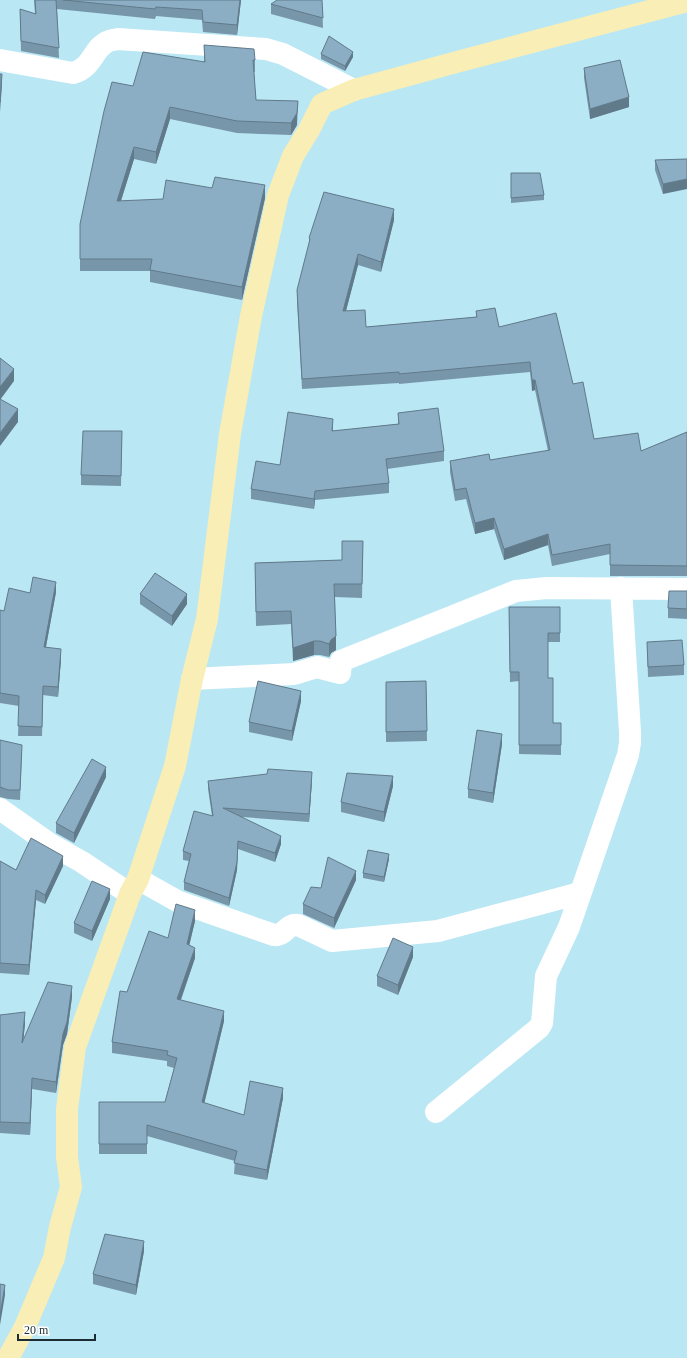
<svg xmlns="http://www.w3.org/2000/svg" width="687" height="1358" viewBox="0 0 687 1358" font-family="'Times New Roman',serif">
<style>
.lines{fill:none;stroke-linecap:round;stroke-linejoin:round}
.street{stroke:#fff;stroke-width:22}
.secondary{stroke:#f8eeb6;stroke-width:22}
.wall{fill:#7896a9}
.shaded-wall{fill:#617a8a}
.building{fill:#8baec5;stroke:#617a8a}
</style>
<rect width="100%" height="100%" fill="#b9e7f4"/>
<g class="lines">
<!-- street -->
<path class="street" d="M 0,60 L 73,73 C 93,68 93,47 109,41 C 111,40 115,40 118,39 L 266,49 L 283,54 L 354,90
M 192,679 L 294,674 L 317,667 L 340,673 L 341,661 L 516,591 L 547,588 L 687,589
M 0,809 L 50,844 L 82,862 L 130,894
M 138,879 L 179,902 L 274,935 C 284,937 287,923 298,925 L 332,941 L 438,931 L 580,893
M 436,1112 L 539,1028 L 542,1023 L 546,976 L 569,927 L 628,755 L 630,743 L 630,732 L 621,588"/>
<!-- secondary -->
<path class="secondary" d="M 8,1358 L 25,1327 L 54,1258 L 60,1227 L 71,1187 L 67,1157 L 67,1109 L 75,1047 L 130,894 L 138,879 L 175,766 L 192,679 L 207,619 L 230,434 L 251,316 L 278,195 L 293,156 L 309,130 L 322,104 L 354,90 L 453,63 L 687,1"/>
</g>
<!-- wall -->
<path class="wall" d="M 34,0 L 241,0 L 237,35 L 203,32 L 202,20 L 156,16 L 155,19 L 57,9 L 59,58 L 21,51 L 20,9 L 35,14 Z
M 322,0 L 323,28 L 271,14 L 271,4 Z
M 204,45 L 255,60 L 255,72 L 254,72 L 256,100 L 297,125 L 291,135 L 237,133 L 170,119 L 156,164 L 134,159 L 121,201 L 265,198 L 242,300 L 150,282 L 150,271 L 80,271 L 80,224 L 133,86 L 204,62 Z
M 321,54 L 353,57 L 345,71 L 321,59 Z
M 584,68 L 629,107 L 590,119 L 584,78 Z
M 687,159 L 663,194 L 655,170 L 655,160 Z
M 511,173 L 544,195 L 544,200 L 511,203 Z
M 394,220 L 381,272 L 358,265 L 346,311 L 366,327 L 476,317 L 476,311 L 499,327 L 573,384 L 594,439 L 641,451 L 687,432 L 687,576 L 610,576 L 610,554 L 552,566 L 548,545 L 504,560 L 494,529 L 475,534 L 466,499 L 455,501 L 450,472 L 450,461 L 490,460 L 548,451 L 535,390 L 532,391 L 530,372 L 399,384 L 399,383 L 302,389 L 297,301 L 297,290 L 309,246 L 309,238 Z
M 398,413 L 444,451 L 444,461 L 387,469 L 389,483 L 389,493 L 315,500 L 314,509 L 251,499 L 251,489 L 280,465 L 333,429 L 333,431 L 398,424 Z
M 122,431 L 121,486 L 81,485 L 81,475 Z
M 363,541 L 362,598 L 335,597 L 336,650 L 331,653 L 329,657 L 320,655 L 314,655 L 293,661 L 291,624 L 256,626 L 255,563 L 342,560 Z
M 687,591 L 687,619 L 668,618 L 668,608 Z
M 56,592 L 46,647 L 61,659 L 58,697 L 43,695 L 42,736 L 18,736 L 19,706 L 0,703 L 0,610 L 4,611 L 30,593 Z
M 140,594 L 187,604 L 172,626 L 140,604 Z
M 509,607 L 560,607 L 560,642 L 548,642 L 548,678 L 553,723 L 561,723 L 561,755 L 519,754 L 519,681 L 510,682 Z
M 647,642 L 684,665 L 684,675 L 648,677 Z
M 426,681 L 427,741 L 386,742 L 386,682 Z
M 301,701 L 292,741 L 249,732 L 249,722 Z
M 0,740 L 22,754 L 20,800 L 8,799 L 0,797 Z
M 502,744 L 493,803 L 468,798 L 468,789 Z
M 106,777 L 74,843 L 56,833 L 56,823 Z
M 312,780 L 309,822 L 242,817 L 281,844 L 275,862 L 238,849 L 237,870 L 229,906 L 184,890 L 184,882 L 189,861 L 183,860 L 183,851 L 212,816 L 208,789 L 208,781 Z
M 393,786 L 384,822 L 341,812 L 341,802 Z
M 389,859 L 384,882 L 363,878 L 363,873 Z
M 0,861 L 16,870 L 63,866 L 45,904 L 36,900 L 29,975 L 0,973 Z
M 356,880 L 334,928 L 303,914 L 303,904 L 321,888 Z
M 110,899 L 92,941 L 74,933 L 74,923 Z
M 195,921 L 189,945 L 195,958 L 181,1000 L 224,1021 L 204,1103 L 244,1115 L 283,1098 L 267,1180 L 234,1174 L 235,1161 L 147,1136 L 147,1154 L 99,1154 L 99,1102 L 165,1102 L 174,1068 L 167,1066 L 167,1061 L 112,1053 L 112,1042 L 127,992 L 168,938 Z
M 413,957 L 398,995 L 377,986 L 377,976 Z
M 72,997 L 67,1034 L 63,1045 L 56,1093 L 32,1089 L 30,1135 L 0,1133 L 0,1015 L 25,1024 L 23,1040 Z
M 144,1251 L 136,1295 L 93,1284 L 93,1274 Z"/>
<!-- shaded-wall -->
<path class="shaded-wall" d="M 240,0 L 241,0 L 237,35 L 237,25 Z
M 353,52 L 353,57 L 345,71 L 345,66 Z
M 2,74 L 2,84 L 0,112 L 0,102 Z
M 629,97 L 629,107 L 590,119 L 590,109 Z
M 298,101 L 297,125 L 291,135 L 291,123 Z
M 170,107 L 170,119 L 156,164 L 156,152 Z
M 134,147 L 134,159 L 117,213 L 117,201 Z
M 687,179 L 687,189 L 663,194 L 663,184 Z
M 265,185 L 265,198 L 242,300 L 242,287 Z
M 394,209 L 394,220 L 381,272 L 381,262 Z
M 358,254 L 358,265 L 343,322 L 343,311 Z
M 14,369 L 14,381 L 0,400 L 0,387 Z
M 532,380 L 535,380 L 535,390 L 532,391 Z
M 18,409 L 18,422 L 0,446 L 0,433 Z
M 333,419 L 333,429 L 332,441 L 332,431 Z
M 315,491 L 315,500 L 314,509 L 314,499 Z
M 494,518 L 494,529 L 475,534 L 475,523 Z
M 548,534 L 548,545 L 504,560 L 504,549 Z
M 56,582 L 56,592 L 44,657 L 44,647 Z
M 187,594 L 187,604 L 172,626 L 172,616 Z
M 336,636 L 336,650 L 331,653 L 329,657 L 329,644 L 331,640 Z
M 314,641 L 314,655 L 293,661 L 293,648 Z
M 61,649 L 61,659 L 58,697 L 58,687 Z
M 301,691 L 301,701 L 292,741 L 292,731 Z
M 502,734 L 502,744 L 493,803 L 493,793 Z
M 106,767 L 106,777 L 74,843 L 74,833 Z
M 312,772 L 312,780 L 309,822 L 309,814 Z
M 393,776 L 393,786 L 384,822 L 384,812 Z
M 281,836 L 281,844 L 275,862 L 275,853 Z
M 238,841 L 237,870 L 229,906 L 229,898 Z
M 389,854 L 389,859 L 384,882 L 384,877 Z
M 63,856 L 63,866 L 45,904 L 45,895 Z
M 356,871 L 356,880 L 334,928 L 334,918 Z
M 110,889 L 110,899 L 92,941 L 92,931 Z
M 36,890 L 36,900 L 29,975 L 29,965 Z
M 195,910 L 195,921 L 187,955 L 187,944 Z
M 413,947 L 413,957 L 398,995 L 398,985 Z
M 195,948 L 195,958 L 177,1010 L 177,999 Z
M 72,986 L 72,997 L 67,1034 L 63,1045 L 56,1093 L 56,1082 L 63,1034 Z
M 224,1011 L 224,1021 L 202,1113 L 202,1102 Z
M 25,1012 L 25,1024 L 22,1055 L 22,1043 Z
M 32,1078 L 32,1089 L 30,1135 L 30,1123 Z
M 283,1088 L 283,1098 L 267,1180 L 267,1170 Z
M 144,1241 L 144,1251 L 136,1295 L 136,1285 Z
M 5,1285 L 5,1295 L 0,1325 L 0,1315 Z"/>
<!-- building -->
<path class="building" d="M 35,0 L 56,0 L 59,48 L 21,41 L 20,9 L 36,14 Z
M 63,0 L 240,0 L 237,25 L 203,22 L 202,10 L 156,7 L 155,9 Z
M 277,0 L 322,0 L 323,18 L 271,4 Z
M 329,36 L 353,52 L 345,66 L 321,54 Z
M 204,45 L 254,49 L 255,60 L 253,60 L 256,100 L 298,101 L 297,113 L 291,123 L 237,121 L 170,107 L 156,152 L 134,147 L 117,201 L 163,199 L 166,180 L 212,188 L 215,177 L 265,185 L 242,287 L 150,270 L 152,259 L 80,259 L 80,224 L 104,111 L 112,82 L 133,86 L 143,52 L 205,62 Z
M 620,60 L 629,97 L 590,109 L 584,68 Z
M 0,74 L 2,74 L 0,102 Z
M 687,159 L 687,179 L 663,184 L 655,160 Z
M 511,173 L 540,173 L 544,195 L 511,198 Z
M 324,192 L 394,209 L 381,262 L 358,254 L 343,311 L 365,310 L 366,327 L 477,317 L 476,311 L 495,308 L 499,327 L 556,313 L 573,384 L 583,382 L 594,439 L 638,433 L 641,451 L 687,432 L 687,566 L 610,565 L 610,544 L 552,555 L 548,534 L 504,549 L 494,518 L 475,523 L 466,488 L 455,490 L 450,461 L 489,454 L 490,460 L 550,450 L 535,380 L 532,380 L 530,362 L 399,374 L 399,372 L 302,379 L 297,290 L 310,239 L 309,238 Z
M 0,358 L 14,369 L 0,387 Z
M 0,399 L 18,409 L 0,433 Z
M 438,408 L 444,451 L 386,459 L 389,483 L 315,491 L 314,499 L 251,489 L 256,461 L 280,465 L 288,412 L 333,419 L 332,431 L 399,424 L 398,413 Z
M 83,431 L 122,431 L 121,476 L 81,475 Z
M 342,541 L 363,541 L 362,584 L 334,584 L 336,636 L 331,640 L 329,644 L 320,641 L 314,641 L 293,648 L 291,611 L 256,612 L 255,563 L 342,560 Z
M 155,573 L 187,594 L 172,616 L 140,594 Z
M 33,577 L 56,582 L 44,647 L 61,649 L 58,687 L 43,686 L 42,727 L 18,726 L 19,696 L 0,693 L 0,610 L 4,611 L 9,588 L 30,593 Z
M 669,591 L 687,591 L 687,609 L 668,608 Z
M 509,607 L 560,607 L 560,633 L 548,633 L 548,678 L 553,678 L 553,723 L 561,723 L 561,745 L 519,745 L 519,672 L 510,672 Z
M 682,640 L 684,665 L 648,667 L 647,642 Z
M 258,681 L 301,691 L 292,731 L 249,722 Z
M 426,681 L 427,731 L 386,732 L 386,682 Z
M 477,730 L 502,734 L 493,793 L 468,789 Z
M 0,740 L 22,745 L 20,790 L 8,790 L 0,787 Z
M 92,759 L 106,767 L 74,833 L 56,823 Z
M 268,769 L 312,772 L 309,814 L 223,808 L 281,836 L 275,853 L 238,841 L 237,862 L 229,898 L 184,882 L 191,854 L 183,851 L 194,811 L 213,816 L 208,781 L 267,774 Z
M 347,773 L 393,776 L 384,812 L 341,802 Z
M 31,838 L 63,856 L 45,895 L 36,890 L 29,965 L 0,963 L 0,861 L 16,870 Z
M 368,850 L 389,854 L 384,877 L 363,873 Z
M 328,857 L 356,871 L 334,918 L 303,904 L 311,887 L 321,888 Z
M 92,881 L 110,889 L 92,931 L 74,923 Z
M 176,904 L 195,910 L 187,944 L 195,948 L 177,999 L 224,1011 L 202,1102 L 244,1115 L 250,1081 L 283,1088 L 267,1170 L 234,1163 L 237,1151 L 147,1125 L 147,1144 L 99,1144 L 99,1102 L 165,1102 L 177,1058 L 167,1055 L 168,1051 L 112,1042 L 120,991 L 127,992 L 149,931 L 168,938 Z
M 393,938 L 413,947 L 398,985 L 377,976 Z
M 48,982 L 72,986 L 67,1022 L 63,1034 L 56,1082 L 32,1078 L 30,1123 L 0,1122 L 0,1015 L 25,1012 L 22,1043 Z
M 105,1234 L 144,1241 L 136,1285 L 93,1274 Z
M 0,1284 L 5,1285 L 0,1315 Z"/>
<!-- scale -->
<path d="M18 1334v6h77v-6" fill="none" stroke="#1b2d32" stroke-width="2"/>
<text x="24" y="1334" font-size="12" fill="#1b2d32" stroke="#ffffff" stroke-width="3" paint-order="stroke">20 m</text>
</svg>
